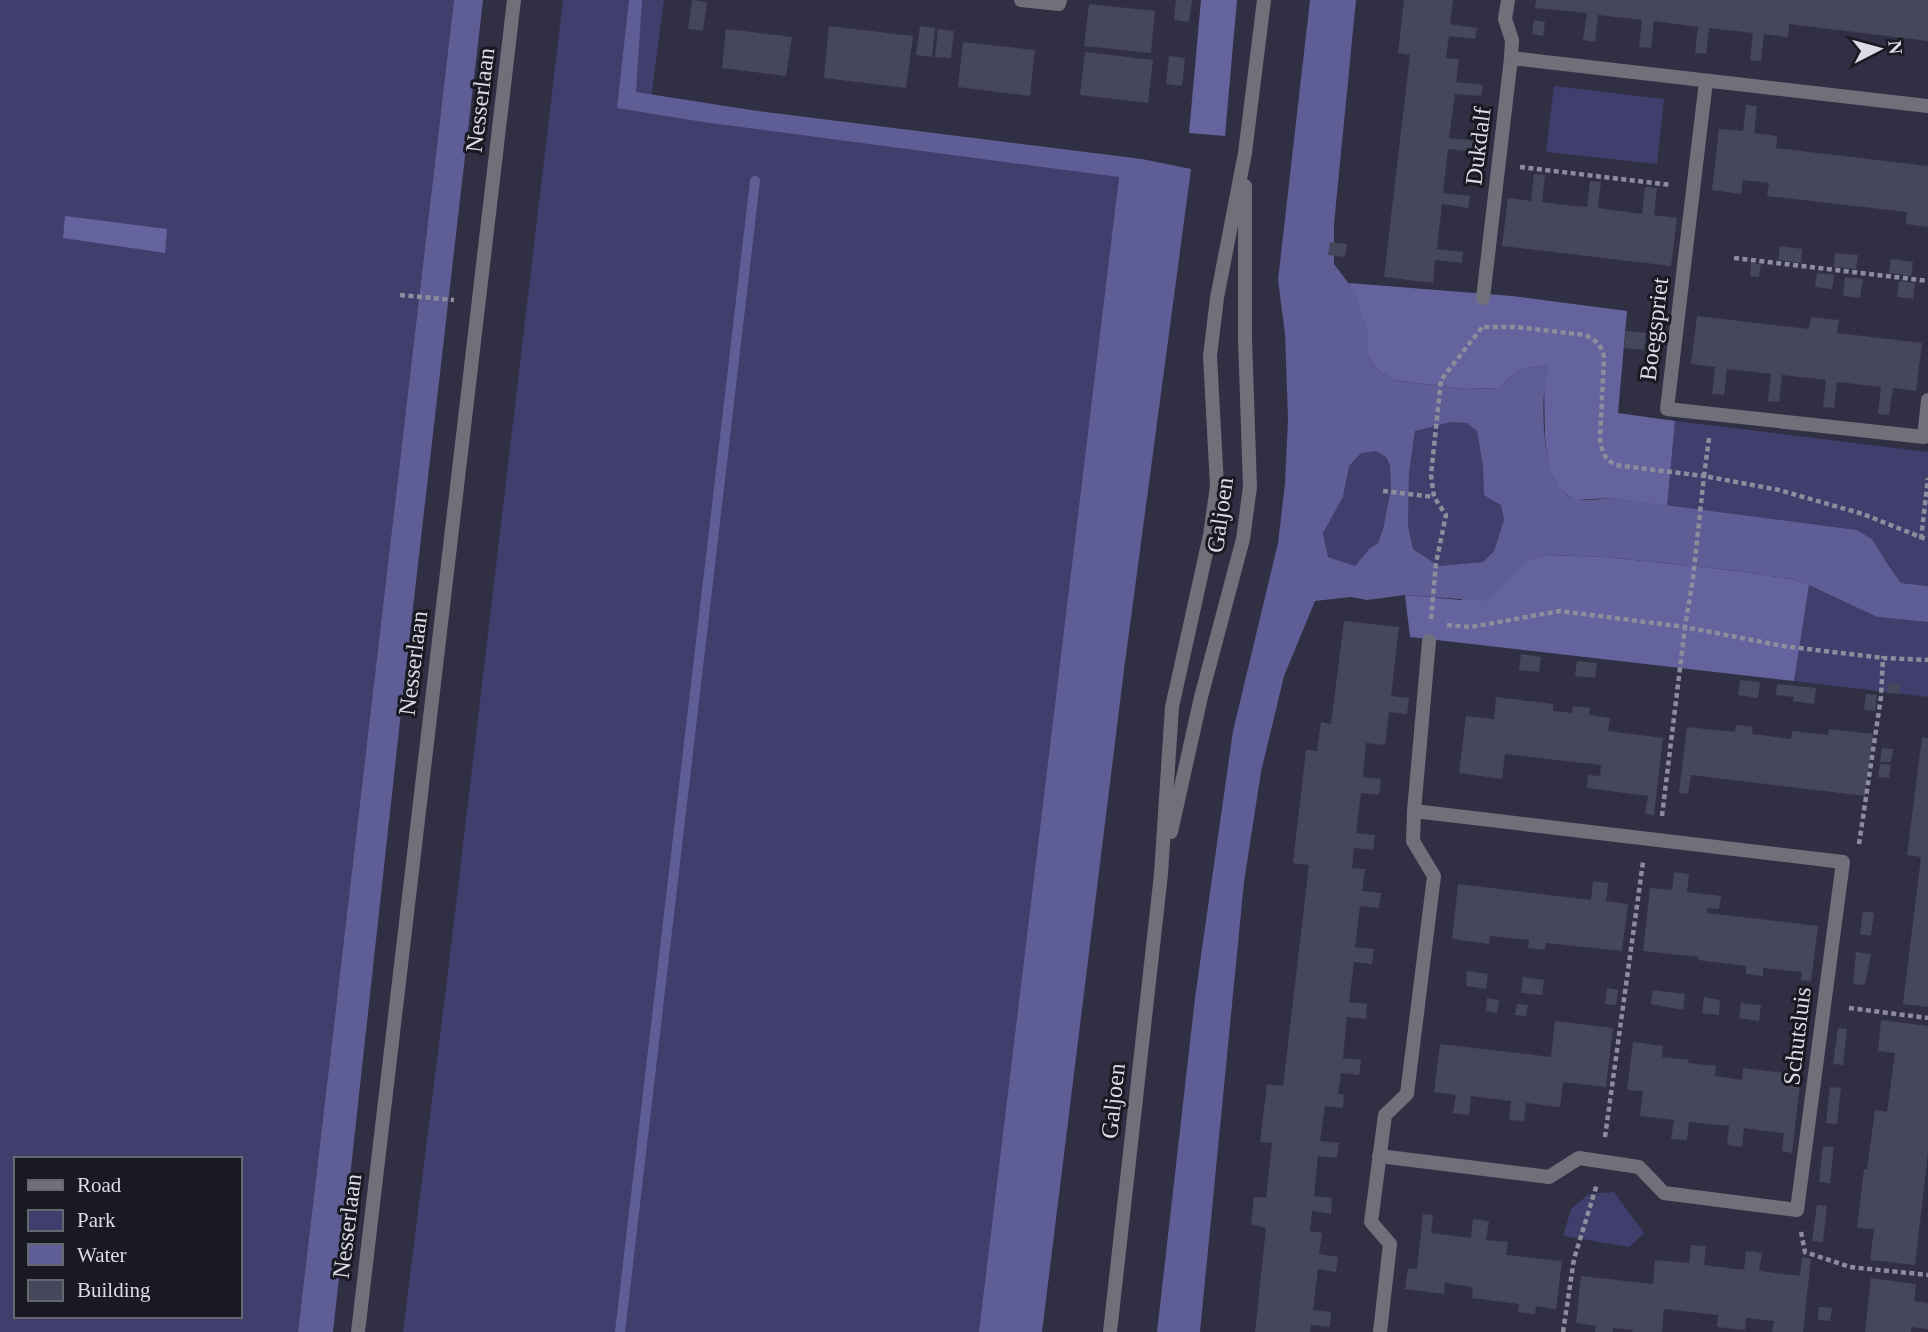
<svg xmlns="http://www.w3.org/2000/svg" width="1928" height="1332" viewBox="0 0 1928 1332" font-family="'Times New Roman',serif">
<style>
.green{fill:#403e6c;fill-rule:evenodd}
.forest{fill:#65639d}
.water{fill:#5f5d96;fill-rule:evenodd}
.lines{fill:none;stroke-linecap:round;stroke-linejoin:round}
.stream{stroke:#5f5d96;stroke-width:10}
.building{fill:#47475c}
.path{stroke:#8d8d9d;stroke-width:4.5;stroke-dasharray:5 3.5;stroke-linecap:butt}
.minor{stroke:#70707a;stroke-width:14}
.labels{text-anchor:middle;stroke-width:6;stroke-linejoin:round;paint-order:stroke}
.street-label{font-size:24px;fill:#dbdce8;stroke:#191921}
</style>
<rect width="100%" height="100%" fill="#302f43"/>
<!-- green -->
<path class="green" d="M 0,0 L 454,0 L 298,1332 L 0,1332 ZM 16,1159 L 240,1159 L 240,1316 L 16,1316 Z
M 563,0 L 664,0 L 650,106 L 1119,177 L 982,1332 L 403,1332 L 447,980 Z
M 1554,86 L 1664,99 L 1657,164 L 1546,152 Z
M 1675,421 L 1928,452 L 1928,586 L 1901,583 L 1886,562 L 1667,506 Z
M 1451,422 L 1467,423 L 1477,431 L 1483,466 L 1485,494 L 1501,505 L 1504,520 L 1494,551 L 1483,562 L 1439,566 L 1413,549 L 1408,526 L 1409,474 L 1415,431 Z
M 1376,451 L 1386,457 L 1390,465 L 1391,489 L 1383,529 L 1378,543 L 1370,548 L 1355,566 L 1328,558 L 1323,532 L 1343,497 L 1349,466 L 1361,452 Z
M 1809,585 L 1877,617 L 1928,622 L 1928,697 L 1794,681 Z
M 1614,1192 L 1644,1233 L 1629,1247 L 1563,1236 L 1571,1209 L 1589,1194 Z"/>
<!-- forest -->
<path class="forest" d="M 1201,0 L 1237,0 L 1225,136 L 1189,133 Z
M 65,216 L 167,229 L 165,253 L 63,238 Z
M 1349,283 L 1512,296 L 1627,311 L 1618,413 L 1675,421 L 1667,506 L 1611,498 L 1575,500 L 1558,488 L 1549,468 L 1545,437 L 1544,382 L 1548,367 C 1522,366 1517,369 1499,388 L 1464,389 L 1394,380 L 1378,371 L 1368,356 L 1368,334 Z
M 1548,555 L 1606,557 L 1737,571 L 1793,579 L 1809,585 L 1794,681 L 1410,637 L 1405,595 L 1461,600 L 1511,575 L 1530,559 Z"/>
<!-- water -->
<path class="water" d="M 454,0 L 483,0 L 402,703 L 333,1332 L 298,1332 Z
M 629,0 L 642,0 L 636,92 L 751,110 L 1142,159 L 1191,169 L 1124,670 L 1042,1332 L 979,1332 L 1119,177 L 703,122 L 617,108 Z
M 1310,0 L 1356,0 L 1334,224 L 1334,264 L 1355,292 L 1368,334 L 1368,356 L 1378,371 L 1394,380 L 1464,389 L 1499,388 C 1517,369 1522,366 1548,367 C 1540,395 1542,459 1557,485 C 1560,490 1568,496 1573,498 C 1583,502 1600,499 1611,498 L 1856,530 L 1872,539 L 1886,562 L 1901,583 L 1928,586 L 1928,622 L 1877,617 L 1809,585 L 1793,579 L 1737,571 L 1606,557 L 1548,555 L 1530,559 L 1487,601 L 1405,595 L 1367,600 L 1351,597 L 1315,601 L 1284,676 L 1261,772 L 1244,882 L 1200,1332 L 1157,1332 L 1195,998 L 1233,731 L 1278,543 L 1285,484 L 1288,418 L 1285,334 L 1278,280 ZM 1451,422 L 1467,423 L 1477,431 L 1483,466 L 1484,495 L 1501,505 L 1504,520 L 1494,551 L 1483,562 L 1439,566 L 1413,549 L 1408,526 L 1409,474 L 1415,431 ZM 1376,451 L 1386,457 L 1390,465 L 1391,489 L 1383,529 L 1378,543 L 1370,548 L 1355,566 L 1328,557 L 1323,533 L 1343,497 L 1349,466 L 1361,453 Z"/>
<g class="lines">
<!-- stream -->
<path class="stream" d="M 620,1332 L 755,181"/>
</g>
<!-- building -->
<path class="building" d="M 692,0 L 707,2 L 703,31 L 688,29 Z
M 1176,0 L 1192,0 L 1189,22 L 1174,20 Z
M 1404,0 L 1453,0 L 1450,24 L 1477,28 L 1475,39 L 1449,36 L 1446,58 L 1459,59 L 1456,82 L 1483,85 L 1481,96 L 1455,94 L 1449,138 L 1476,141 L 1475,152 L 1448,149 L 1443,193 L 1470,196 L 1468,208 L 1442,204 L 1437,249 L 1463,252 L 1462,263 L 1435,260 L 1433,283 L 1384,277 L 1410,55 L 1398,53 Z
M 1536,0 L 1928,0 L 1928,41 L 1789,24 L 1788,37 L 1764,34 L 1761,61 L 1750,60 L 1753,33 L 1709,28 L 1706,54 L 1695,53 L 1698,27 L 1654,21 L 1651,48 L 1639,47 L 1642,20 L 1598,15 L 1595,42 L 1583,40 L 1587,13 L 1535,8 Z
M 1089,4 L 1155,11 L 1151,53 L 1084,46 Z
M 1534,20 L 1545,22 L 1543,36 L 1532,34 Z
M 829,26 L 913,36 L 906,88 L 824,78 Z
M 920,26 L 935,28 L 932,57 L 916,55 Z
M 726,29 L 792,37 L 786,76 L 722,68 Z
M 938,29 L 954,31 L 951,58 L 935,57 Z
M 963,42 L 1035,50 L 1030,96 L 958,87 Z
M 1085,52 L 1153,60 L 1148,103 L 1080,95 Z
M 1169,56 L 1185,58 L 1182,86 L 1166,84 Z
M 1746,105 L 1757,106 L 1754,133 L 1777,136 L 1776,148 L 1928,166 L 1928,227 L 1906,224 L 1907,212 L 1767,196 L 1769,183 L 1743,180 L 1741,194 L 1712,190 L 1719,129 L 1743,131 Z
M 1534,174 L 1545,175 L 1542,202 L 1565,205 L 1587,207 L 1590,181 L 1601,182 L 1598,208 L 1642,214 L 1645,187 L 1657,188 L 1654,215 L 1677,218 L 1671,266 L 1502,246 L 1508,198 L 1531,201 Z
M 1330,242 L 1347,244 L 1345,257 L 1328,255 Z
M 1780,246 L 1802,249 L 1801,263 L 1778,260 Z
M 1835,253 L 1858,255 L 1856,269 L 1834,267 Z
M 1891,259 L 1913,262 L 1911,276 L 1889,273 Z
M 1751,263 L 1761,264 L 1759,277 L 1750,276 Z
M 1817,273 L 1834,275 L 1832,289 L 1815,287 Z
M 1845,277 L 1863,279 L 1860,298 L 1843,296 Z
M 1899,281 L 1915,283 L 1913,299 L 1897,297 Z
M 1697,316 L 1809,329 L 1811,317 L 1839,320 L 1837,333 L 1922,343 L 1916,391 L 1893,388 L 1889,415 L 1878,414 L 1881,387 L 1837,382 L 1834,408 L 1823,407 L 1826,380 L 1782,375 L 1779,402 L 1768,401 L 1771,374 L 1727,369 L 1724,395 L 1712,394 L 1715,367 L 1691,364 Z
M 1626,331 L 1646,333 L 1644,350 L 1624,348 Z
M 1344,621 L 1399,627 L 1391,696 L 1409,698 L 1407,714 L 1389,712 L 1385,745 L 1366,743 L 1363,777 L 1381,779 L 1379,795 L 1361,793 L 1356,833 L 1375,835 L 1373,850 L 1354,848 L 1352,868 L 1365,869 L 1362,891 L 1381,893 L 1379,908 L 1360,906 L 1355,947 L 1374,949 L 1372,964 L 1354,962 L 1349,1002 L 1367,1004 L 1366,1019 L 1347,1017 L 1343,1058 L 1361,1060 L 1359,1075 L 1341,1073 L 1338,1094 L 1344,1095 L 1343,1108 L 1325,1106 L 1320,1141 L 1339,1143 L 1337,1158 L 1318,1156 L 1314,1196 L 1332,1198 L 1331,1214 L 1312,1211 L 1310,1231 L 1322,1233 L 1319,1254 L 1338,1257 L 1336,1272 L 1318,1269 L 1313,1310 L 1331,1312 L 1330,1327 L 1311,1325 L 1310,1332 L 1255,1332 L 1266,1228 L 1251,1224 L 1254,1197 L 1266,1198 L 1272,1143 L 1260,1142 L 1267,1084 L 1283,1086 L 1309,865 L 1293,863 L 1306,750 L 1317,751 L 1321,722 L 1331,724 Z
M 1521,654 L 1541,657 L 1539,672 L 1519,670 Z
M 1577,661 L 1597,663 L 1595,678 L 1575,676 Z
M 1740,680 L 1760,682 L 1758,698 L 1738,695 Z
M 1888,683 L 1900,684 L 1900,694 L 1887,693 Z
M 1777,684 L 1816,688 L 1814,704 L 1793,701 L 1794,697 L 1776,695 Z
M 1866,694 L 1877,695 L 1875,711 L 1864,710 Z
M 1496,697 L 1553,704 L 1553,711 L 1572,713 L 1573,706 L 1590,708 L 1589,715 L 1610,718 L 1608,731 L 1663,738 L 1654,815 L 1645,814 L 1648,796 L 1587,788 L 1588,775 L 1600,776 L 1601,765 L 1505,754 L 1502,779 L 1459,773 L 1466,716 L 1494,719 Z
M 1736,725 L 1753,727 L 1752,734 L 1791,739 L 1792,731 L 1828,735 L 1829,729 L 1873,734 L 1865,796 L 1691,775 L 1688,794 L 1679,793 L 1687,727 L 1735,732 Z
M 1922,737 L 1928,738 L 1928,1007 L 1903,1004 L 1921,857 L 1907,855 Z
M 1882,748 L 1893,749 L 1891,762 L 1880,762 Z
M 1880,764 L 1891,765 L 1889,778 L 1878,777 Z
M 1674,872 L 1689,874 L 1687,892 L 1721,896 L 1719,909 L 1707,908 L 1707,913 L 1818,926 L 1811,981 L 1801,980 L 1802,972 L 1763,968 L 1763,976 L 1746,974 L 1746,966 L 1698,960 L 1699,957 L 1643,951 L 1650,888 L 1672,890 Z
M 1593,881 L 1608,883 L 1606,901 L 1628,904 L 1622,951 L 1546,943 L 1545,950 L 1536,949 L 1528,948 L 1529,940 L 1490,936 L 1489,944 L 1452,939 L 1458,884 L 1591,900 Z
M 1863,911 L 1874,913 L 1871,936 L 1860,934 Z
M 1856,952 L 1871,954 L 1865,985 L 1853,984 Z
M 1467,971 L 1488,974 L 1486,989 L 1466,986 Z
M 1523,977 L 1544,980 L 1542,995 L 1521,993 Z
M 1607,988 L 1618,990 L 1616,1005 L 1605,1004 Z
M 1653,990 L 1685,994 L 1683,1010 L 1651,1004 Z
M 1704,997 L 1720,1000 L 1719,1015 L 1702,1013 Z
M 1487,998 L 1499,1000 L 1497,1013 L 1486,1011 Z
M 1741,1003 L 1761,1005 L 1759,1021 L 1739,1018 Z
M 1517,1004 L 1528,1005 L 1526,1016 L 1515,1015 Z
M 1797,1010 L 1808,1011 L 1806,1026 L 1796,1025 Z
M 1881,1020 L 1928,1026 L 1928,1153 L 1915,1265 L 1870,1260 L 1874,1229 L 1857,1228 L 1864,1169 L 1867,1169 L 1875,1110 L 1887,1112 L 1895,1053 L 1878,1051 Z
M 1555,1021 L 1613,1028 L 1606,1087 L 1563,1082 L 1560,1107 L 1526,1103 L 1524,1121 L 1509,1120 L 1511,1101 L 1471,1096 L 1469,1115 L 1453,1113 L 1456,1095 L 1434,1092 L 1440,1044 L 1551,1057 Z
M 1838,1028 L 1847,1029 L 1843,1065 L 1833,1064 Z
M 1633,1042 L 1663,1046 L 1662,1057 L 1689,1060 L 1688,1063 L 1716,1066 L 1715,1076 L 1742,1080 L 1743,1068 L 1801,1075 L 1792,1153 L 1782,1151 L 1784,1133 L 1764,1131 L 1744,1128 L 1742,1147 L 1727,1145 L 1729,1126 L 1689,1122 L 1687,1140 L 1671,1139 L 1674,1120 L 1640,1116 L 1643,1091 L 1627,1090 Z
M 1830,1087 L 1841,1088 L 1837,1124 L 1826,1123 Z
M 1823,1146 L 1834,1147 L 1830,1183 L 1819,1182 Z
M 1817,1205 L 1827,1206 L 1823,1242 L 1812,1241 Z
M 1423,1214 L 1433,1215 L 1431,1233 L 1471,1238 L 1473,1219 L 1489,1221 L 1486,1240 L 1508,1242 L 1506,1255 L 1562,1261 L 1556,1309 L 1536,1306 L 1535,1314 L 1518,1312 L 1519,1304 L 1472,1298 L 1473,1287 L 1445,1283 L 1444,1294 L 1405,1289 L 1408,1268 L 1417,1269 Z
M 1691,1245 L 1706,1246 L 1704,1265 L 1744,1270 L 1746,1251 L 1762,1253 L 1759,1271 L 1800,1276 L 1802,1257 L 1811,1259 L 1803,1332 L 1772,1332 L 1774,1321 L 1746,1318 L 1745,1330 L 1717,1327 L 1718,1315 L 1664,1309 L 1662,1332 L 1632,1332 L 1633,1330 L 1613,1328 L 1613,1332 L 1595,1332 L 1596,1326 L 1576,1323 L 1581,1276 L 1653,1284 L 1655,1260 L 1689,1263 Z
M 1871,1278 L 1916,1284 L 1914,1301 L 1928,1303 L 1928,1329 L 1911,1327 L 1911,1332 L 1865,1332 Z
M 1819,1307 L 1832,1308 L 1830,1321 L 1818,1320 Z"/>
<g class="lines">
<!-- path -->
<path class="path" d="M 1520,167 L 1671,185
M 1734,258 L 1928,281
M 400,295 L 454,300
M 1709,438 L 1704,476 L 1779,490 L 1863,514 L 1928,540
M 1383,491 L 1434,497
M 1921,539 L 1928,478
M 1431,619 L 1436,563 L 1446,515 L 1434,497 L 1431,475 L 1441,380 L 1483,326
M 1447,625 L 1471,627 L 1560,611 L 1685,627 L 1693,578 L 1704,476 L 1615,465 C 1604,458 1602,452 1600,439 L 1604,357 C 1601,345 1597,340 1585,335 L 1517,327 L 1483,327
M 1662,816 L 1685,627 L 1783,646 L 1883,658
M 1859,844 L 1881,697 L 1883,658 L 1928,660
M 1849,1008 L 1928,1018
M 1605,1137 L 1643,862
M 1801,1232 L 1805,1252 L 1850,1267 L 1928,1275
M 1563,1332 L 1574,1259 L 1597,1184"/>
<!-- minor -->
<path class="minor" d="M 1021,0 L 1059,4 L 1060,0
M 1511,58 L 1928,106
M 1706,81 L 1667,409 L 1924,437 L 1928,400
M 1483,298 L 1511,58 L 1512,40 L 1505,19 L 1508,0
M 1171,832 L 1201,697 L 1243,539 L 1250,487 L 1245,339 L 1245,186
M 1379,1156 L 1549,1177 L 1579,1158 L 1639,1167 L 1664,1193 L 1797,1210 L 1843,862 L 1414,811
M 358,1332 L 514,0
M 1110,1332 L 1161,874 L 1172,707 L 1210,535 L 1217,486 L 1210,356 L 1217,298 L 1245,153 L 1264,0
M 1380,1332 L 1390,1244 L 1371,1222 L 1385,1115 L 1407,1094 L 1434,876 L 1413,841 L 1414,811 L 1429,641"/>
</g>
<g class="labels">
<!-- street labels -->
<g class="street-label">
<text transform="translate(480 100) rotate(-83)" y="8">Nesserlaan</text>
<text transform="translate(1478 146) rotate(-83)" y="8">Dukdalf</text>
<text transform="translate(1654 329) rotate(-83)" y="8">Boegspriet</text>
<text transform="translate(1220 515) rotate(-82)" y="8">Galjoen</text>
<text transform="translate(413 663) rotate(-83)" y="8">Nesserlaan</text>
<text transform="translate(1797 1036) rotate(-83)" y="8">Schutsluis</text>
<text transform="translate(1113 1101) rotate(-84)" y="8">Galjoen</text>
<text transform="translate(347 1226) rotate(-83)" y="8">Nesserlaan</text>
</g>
</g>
<!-- legend -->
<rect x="14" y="1157" width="228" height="161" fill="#191921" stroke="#676771" stroke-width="2"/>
<rect x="28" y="1180" width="35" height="10" fill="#70707a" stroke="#676771" stroke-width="2"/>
<text x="77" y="1192" font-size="21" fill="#dbdce8">Road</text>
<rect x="28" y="1210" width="35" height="21" fill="#403e6c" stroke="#676771" stroke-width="2"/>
<text x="77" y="1227" font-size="21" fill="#dbdce8">Park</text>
<rect x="28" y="1244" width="35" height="21" fill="#5f5d96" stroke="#676771" stroke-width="2"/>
<text x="77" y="1262" font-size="21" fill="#dbdce8">Water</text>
<rect x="28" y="1280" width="35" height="21" fill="#47475c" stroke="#676771" stroke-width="2"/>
<text x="77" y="1297" font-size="21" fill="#dbdce8">Building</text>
<!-- north arrow -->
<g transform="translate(1879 49) rotate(84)" stroke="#191921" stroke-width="5" paint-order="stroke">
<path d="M0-5L12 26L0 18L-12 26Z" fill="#dbdce8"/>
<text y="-10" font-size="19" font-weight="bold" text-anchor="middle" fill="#dbdce8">N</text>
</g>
</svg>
